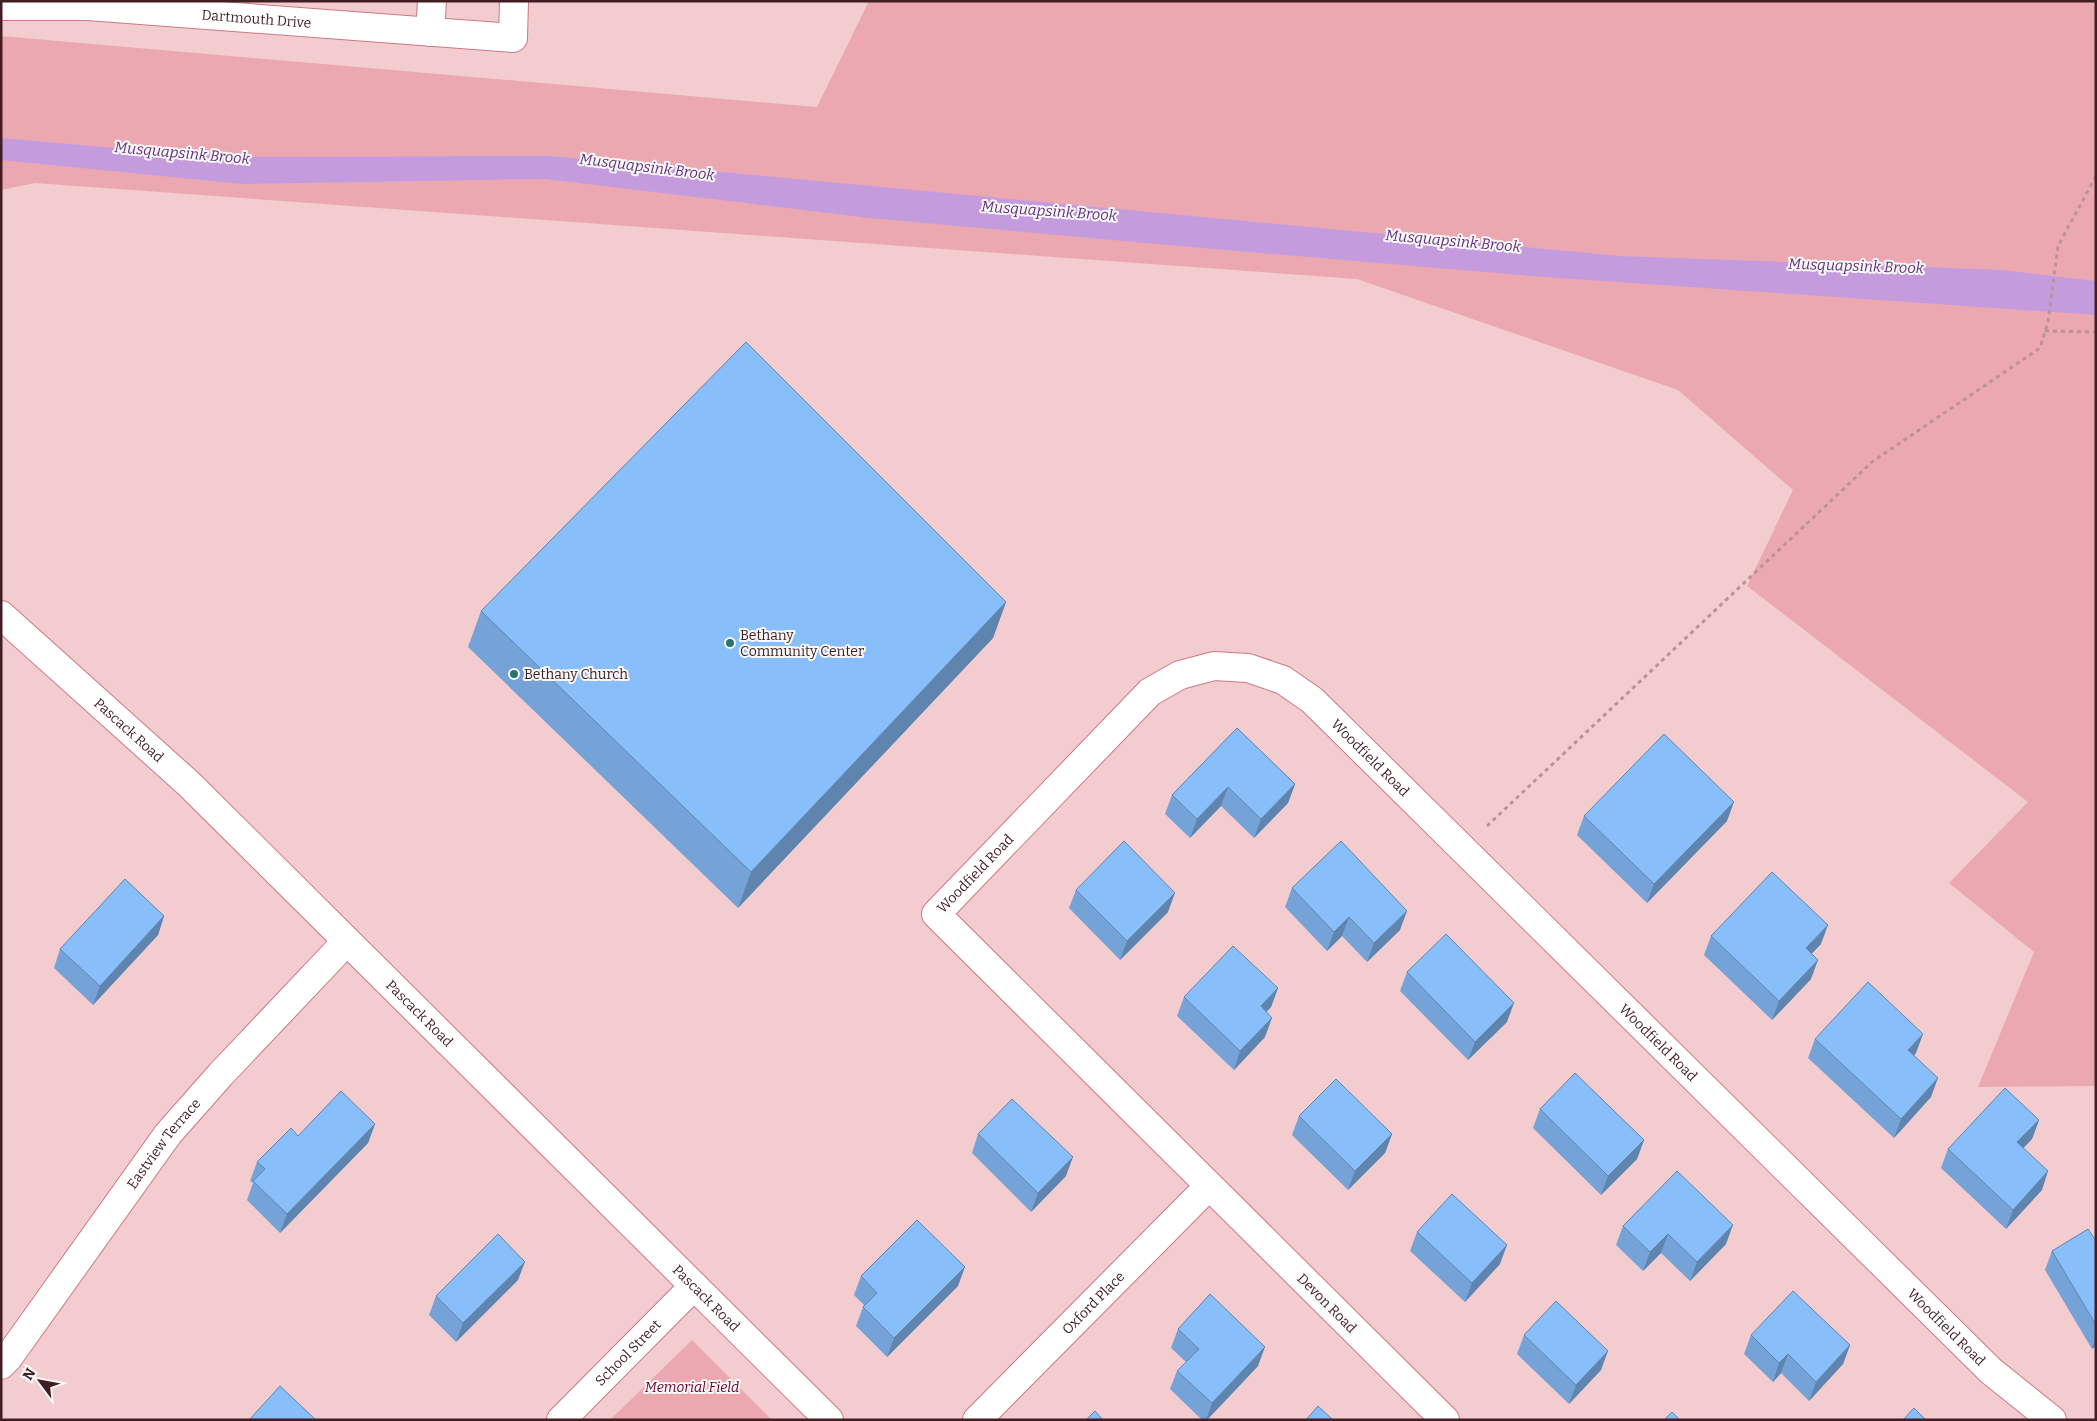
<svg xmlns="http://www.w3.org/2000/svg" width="2097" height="1421" viewBox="0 0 2097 1421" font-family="Bitter,serif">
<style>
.green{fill:#eca8b0}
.water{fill:#c49cde}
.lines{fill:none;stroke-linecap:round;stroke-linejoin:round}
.street-casing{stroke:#cf7883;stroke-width:30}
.secondary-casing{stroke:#cf7883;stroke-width:30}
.path{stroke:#b99397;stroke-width:3;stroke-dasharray:4 4;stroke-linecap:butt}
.street{stroke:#fff;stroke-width:28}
.secondary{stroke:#fff;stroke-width:28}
.wall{fill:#75a3d7}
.shaded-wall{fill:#5f85af}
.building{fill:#88befa;stroke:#5f85af}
.poi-dot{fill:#28726f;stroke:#f8f8f8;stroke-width:2}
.labels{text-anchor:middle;stroke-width:4;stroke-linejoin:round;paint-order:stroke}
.street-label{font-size:14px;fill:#411e23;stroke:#f8f8f8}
.poi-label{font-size:14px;fill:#411e23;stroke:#f8f8f8;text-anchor:start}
.park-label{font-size:14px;font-style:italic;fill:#690023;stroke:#f8f8f8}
.water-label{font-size:15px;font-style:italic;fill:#62307e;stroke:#f8f8f8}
</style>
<rect width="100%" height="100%" fill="#f3cccf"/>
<!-- green -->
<path class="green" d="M 869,1 L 2096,1 L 2096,1086 L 1978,1087 L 2034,952 L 1949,883 L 2028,802 L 1747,586 L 1793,490 L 1678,390 L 1357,279 L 35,183 L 1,190 L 1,36 L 817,107 Z
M 692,1340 L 772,1420 L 610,1420 Z"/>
<!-- water -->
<path class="water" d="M 1,138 L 218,157 L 550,156 L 1620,256 L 2002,270 L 2096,281 L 2096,315 L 1531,276 L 1168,245 L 869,218 L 545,179 L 242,184 L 1,160 Z"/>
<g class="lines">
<!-- street casing -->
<g class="street-casing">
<g id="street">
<path id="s1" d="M 1,6 L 88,6 L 513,38 L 514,1"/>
<path d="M 430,32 L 432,1"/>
<path id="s2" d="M 1,1365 L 8,1358 L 168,1134 L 221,1074 L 347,941"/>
<path id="s3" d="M 561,1420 L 694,1286"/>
<path id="s4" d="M 977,1420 L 1209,1186"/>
<path id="s5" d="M 1445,1420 L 936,914 L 1150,692 L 1180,675 L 1214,666 L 1248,668 L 1283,680 L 1312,700 L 1991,1371 L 2052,1420"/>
</g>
</g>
<!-- secondary casing -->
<g class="secondary-casing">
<g id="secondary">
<path id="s6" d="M 1,615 L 189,784 L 829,1420"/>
</g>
</g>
<!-- path -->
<path class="path" d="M 2045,331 L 2096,332
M 1487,826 L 1872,462 L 2040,348 L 2048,322 L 2058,246 L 2096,176"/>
<!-- street -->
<use href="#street" class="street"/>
<!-- secondary -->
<use href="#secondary" class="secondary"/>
</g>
<!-- wall -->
<path class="wall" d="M 1006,602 L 993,638 L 738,908 L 468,647 L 481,611 Z
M 1237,728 L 1295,784 L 1288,803 L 1254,838 L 1221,806 L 1190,838 L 1165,814 L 1172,795 Z
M 1584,816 L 1727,821 L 1647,903 L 1577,835 Z
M 1292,888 L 1400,930 L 1367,962 L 1342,936 L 1327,951 L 1285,907 Z
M 1076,890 L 1168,912 L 1120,960 L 1069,908 Z
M 164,916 L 158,935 L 93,1005 L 54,968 L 60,949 Z
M 1711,936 L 1821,944 L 1812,953 L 1811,979 L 1772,1020 L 1704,955 Z
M 1407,972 L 1507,1022 L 1468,1060 L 1400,991 Z
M 1278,988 L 1271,1007 L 1266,1012 L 1265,1037 L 1234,1070 L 1177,1016 L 1184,997 Z
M 1815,1039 L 1916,1053 L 1914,1055 L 1931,1097 L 1894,1138 L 1808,1058 Z
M 1540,1109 L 1644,1140 L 1637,1159 L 1601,1195 L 1533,1128 Z
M 1299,1116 L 1392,1134 L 1385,1153 L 1348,1190 L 1292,1135 Z
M 2039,1120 L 2032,1139 L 2023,1148 L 2042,1190 L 2006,1229 L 1941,1168 L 1948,1149 Z
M 375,1124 L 368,1143 L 280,1233 L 247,1200 L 253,1183 L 250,1181 L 257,1162 L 298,1136 Z
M 978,1134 L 1066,1176 L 1031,1212 L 972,1153 Z
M 1623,1226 L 1726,1244 L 1690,1281 L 1661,1253 L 1643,1271 L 1616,1245 Z
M 1417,1232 L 1500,1264 L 1465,1302 L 1410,1251 Z
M 2096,1241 L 2096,1346 L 2092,1349 L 2045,1270 L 2052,1251 Z
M 861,1276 L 958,1286 L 887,1357 L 856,1326 L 863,1307 L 864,1305 L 854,1295 Z
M 518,1280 L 456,1342 L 429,1315 L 436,1296 Z
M 1178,1329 L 1258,1366 L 1207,1420 L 1202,1420 L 1170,1389 L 1177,1371 L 1186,1362 L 1171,1348 Z
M 1524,1335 L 1601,1370 L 1569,1404 L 1517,1354 Z
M 1751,1335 L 1850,1345 L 1843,1364 L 1809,1401 L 1781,1373 L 1773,1382 L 1744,1354 Z"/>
<!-- shaded-wall -->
<path class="shaded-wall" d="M 1006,602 L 993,638 L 738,908 L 751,872 Z
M 1295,784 L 1288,803 L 1254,838 L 1261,819 Z
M 1228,787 L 1221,806 L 1190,838 L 1197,819 Z
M 1734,802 L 1727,821 L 1647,903 L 1654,884 Z
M 1175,893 L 1168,912 L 1120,960 L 1127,941 Z
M 1407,911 L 1400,930 L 1367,962 L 1374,943 Z
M 164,916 L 158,935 L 93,1005 L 100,986 Z
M 1349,917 L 1342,936 L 1327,951 L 1334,932 Z
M 1828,925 L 1821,944 L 1799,967 L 1806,948 Z
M 1818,960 L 1811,979 L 1772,1020 L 1779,1001 Z
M 1278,988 L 1271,1007 L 1254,1025 L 1261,1006 Z
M 1514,1003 L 1507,1022 L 1468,1060 L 1475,1042 Z
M 1272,1018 L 1265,1037 L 1234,1070 L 1240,1051 Z
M 1923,1034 L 1916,1053 L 1901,1069 L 1908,1050 Z
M 1938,1078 L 1931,1097 L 1894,1138 L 1901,1119 Z
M 2039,1120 L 2032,1139 L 2011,1161 L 2017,1142 Z
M 375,1124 L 368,1143 L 280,1233 L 287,1214 Z
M 1392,1134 L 1385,1153 L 1348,1190 L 1355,1171 Z
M 1644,1140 L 1637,1159 L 1601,1195 L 1608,1176 Z
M 1073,1157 L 1066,1176 L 1031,1212 L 1038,1193 Z
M 2048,1171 L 2042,1190 L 2006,1229 L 2013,1210 Z
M 1733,1225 L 1726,1244 L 1690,1281 L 1697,1262 Z
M 1668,1234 L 1661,1253 L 1643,1271 L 1650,1252 Z
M 1507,1245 L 1500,1264 L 1465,1302 L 1472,1283 Z
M 525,1262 L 518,1280 L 456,1342 L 463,1323 Z
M 965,1267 L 958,1286 L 887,1357 L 894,1338 Z
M 2096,1338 L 2096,1346 L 2092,1349 Z
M 1850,1345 L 1843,1364 L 1809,1401 L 1816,1382 Z
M 1265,1347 L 1258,1366 L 1207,1420 L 1206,1420 L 1212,1403 Z
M 1608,1351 L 1601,1370 L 1569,1404 L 1576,1385 Z
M 1788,1354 L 1781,1373 L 1773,1382 L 1779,1363 Z"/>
<!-- building -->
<path class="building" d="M 746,342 L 1006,602 L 751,872 L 481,611 Z
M 1237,728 L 1295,784 L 1261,819 L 1228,787 L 1197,819 L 1172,795 Z
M 1664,734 L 1734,802 L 1654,884 L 1584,816 Z
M 1124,841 L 1175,893 L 1127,941 L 1076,890 Z
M 1341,841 L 1407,911 L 1374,943 L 1349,917 L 1334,932 L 1292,888 Z
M 1772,872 L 1828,925 L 1806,948 L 1818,960 L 1779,1001 L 1711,936 Z
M 125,879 L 164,916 L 100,986 L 60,949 Z
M 1446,934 L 1514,1003 L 1475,1042 L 1407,972 Z
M 1233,946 L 1278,988 L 1261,1006 L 1272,1018 L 1240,1051 L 1184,997 Z
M 1868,982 L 1923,1034 L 1908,1050 L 1938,1078 L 1901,1119 L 1815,1039 Z
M 1575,1073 L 1644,1140 L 1608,1176 L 1540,1109 Z
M 1336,1079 L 1392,1134 L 1355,1171 L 1299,1116 Z
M 2005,1088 L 2039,1120 L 2017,1142 L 2048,1171 L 2013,1210 L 1948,1149 Z
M 341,1091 L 375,1124 L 287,1214 L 253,1181 L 265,1169 L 257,1162 L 291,1128 L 298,1136 Z
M 1012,1099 L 1073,1157 L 1038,1193 L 978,1134 Z
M 1677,1171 L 1733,1225 L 1697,1262 L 1668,1234 L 1650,1252 L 1623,1226 Z
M 1452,1194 L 1507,1245 L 1472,1283 L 1417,1232 Z
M 917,1220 L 965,1267 L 894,1338 L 863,1307 L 877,1293 L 861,1276 Z
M 2088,1229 L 2096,1241 L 2096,1325 L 2052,1251 Z
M 498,1234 L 525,1262 L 463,1323 L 436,1296 Z
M 1793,1291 L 1850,1345 L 1816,1382 L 1788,1354 L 1779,1363 L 1751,1335 Z
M 1210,1294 L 1265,1347 L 1212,1403 L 1177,1371 L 1199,1349 L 1178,1329 Z
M 1556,1301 L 1608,1351 L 1576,1385 L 1524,1335 Z
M 280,1386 L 316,1420 L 249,1420 Z
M 1318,1406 L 1333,1420 L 1306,1420 Z
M 1914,1408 L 1926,1420 L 1903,1420 Z
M 1095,1411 L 1103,1420 L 1086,1420 Z
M 1672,1412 L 1680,1420 L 1664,1420 Z"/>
<!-- markers -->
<g class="poi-dot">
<circle cx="730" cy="643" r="5"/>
<circle cx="514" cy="674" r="5"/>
</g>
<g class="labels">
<!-- street labels -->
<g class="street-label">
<text dy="5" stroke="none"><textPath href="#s1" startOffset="256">Dartmouth Drive</textPath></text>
<text dy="5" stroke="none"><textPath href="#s6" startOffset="172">Pascack Road</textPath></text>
<text dy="5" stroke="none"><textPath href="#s5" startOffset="1284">Woodfield Road</textPath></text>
<text dy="5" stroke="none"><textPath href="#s5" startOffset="774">Woodfield Road</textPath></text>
<text dy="5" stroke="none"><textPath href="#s6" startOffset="578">Pascack Road</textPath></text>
<text dy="5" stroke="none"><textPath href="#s5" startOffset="1689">Woodfield Road</textPath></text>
<text dy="5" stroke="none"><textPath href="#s2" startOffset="275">Eastview Terrace</textPath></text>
<text dy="5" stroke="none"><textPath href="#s6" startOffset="982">Pascack Road</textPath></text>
<text dy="5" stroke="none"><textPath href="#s4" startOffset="165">Oxford Place</textPath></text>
<text transform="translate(1327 1303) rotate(45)" y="5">Devon Road</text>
<text dy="5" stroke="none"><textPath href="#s5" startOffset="2094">Woodfield Road</textPath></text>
<text dy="5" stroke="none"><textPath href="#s3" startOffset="95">School Street</textPath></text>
</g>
<!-- poi labels -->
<g class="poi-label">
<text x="740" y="640">Bethany<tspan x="740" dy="16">Community Center</tspan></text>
<text x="524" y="679">Bethany Church</text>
</g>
<!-- park labels -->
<g class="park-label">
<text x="692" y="1392">Memorial Field</text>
</g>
<!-- water labels -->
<g class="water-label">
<text transform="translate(182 153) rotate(5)" y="5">Musquapsink Brook</text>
<text transform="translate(647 167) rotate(7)" y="5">Musquapsink Brook</text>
<text transform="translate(1049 211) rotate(4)" y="5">Musquapsink Brook</text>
<text transform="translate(1453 241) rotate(5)" y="5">Musquapsink Brook</text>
<text transform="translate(1856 266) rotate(2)" y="5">Musquapsink Brook</text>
</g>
</g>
<!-- border -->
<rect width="2097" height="1421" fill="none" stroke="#411e23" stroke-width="5"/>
<!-- north arrow -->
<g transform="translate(40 1381) rotate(302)" stroke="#f8f8f8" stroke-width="4" paint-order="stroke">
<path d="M0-4L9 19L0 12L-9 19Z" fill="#411e23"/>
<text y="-8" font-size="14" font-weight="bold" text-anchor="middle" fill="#411e23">N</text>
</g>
</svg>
